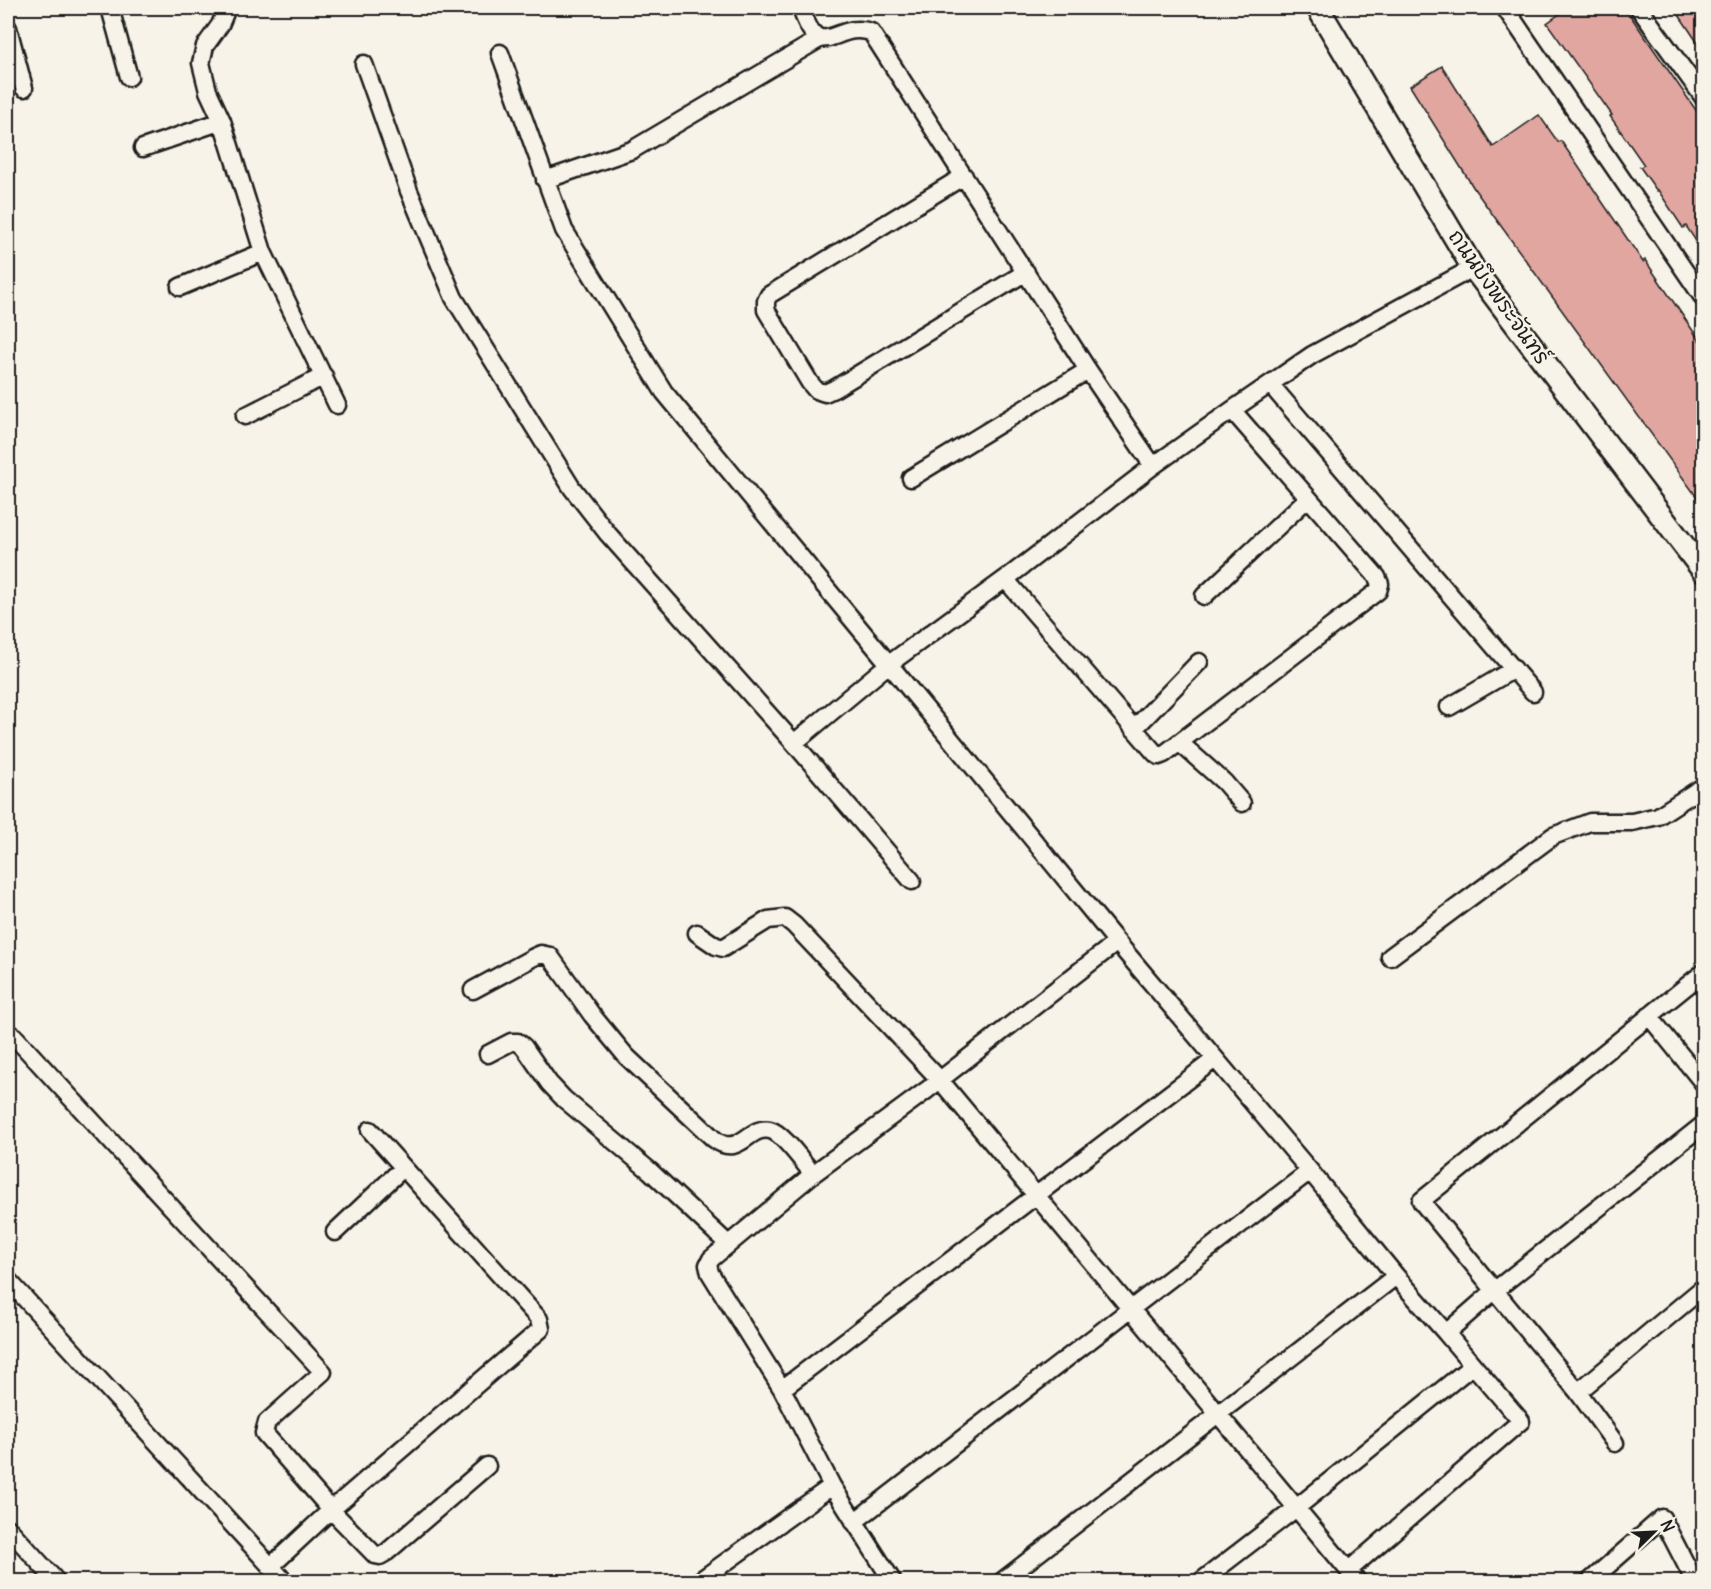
<svg xmlns="http://www.w3.org/2000/svg" width="1711" height="1589" viewBox="0 0 1711 1589" font-family="Delius,'Playpen Sans Thai',sans-serif">
<style>
.building{fill:#e0a69f;stroke:#1c1c1c;stroke-width:1.5}
.lines{fill:none;stroke-linecap:round;stroke-linejoin:round}
.minor-casing{stroke:#1c1c1c;stroke-width:21}
.tertiary-casing{stroke:#1c1c1c;stroke-width:26}
.minor{stroke:#f7f3e8;stroke-width:16}
.tertiary{stroke:#f7f3e8;stroke-width:21}
.labels{text-anchor:middle;stroke-width:5;stroke-linejoin:round;paint-order:stroke}
.street-label{font-size:21px;fill:#1c1c1c;stroke:#f7f3e8}
</style>
<rect width="100%" height="100%" fill="#f7f3e8"/>
<filter id="ink" filterUnits="userSpaceOnUse"><feTurbulence type="fractalNoise" baseFrequency=".0167" numOctaves="2"/><feDisplacementMap in="SourceGraphic" scale="12" xChannelSelector="R" yChannelSelector="G"/><feConvolveMatrix kernelMatrix="1 2 1 2 8 2 1 2 1" color-interpolation-filters="sRGB"/></filter>
<g filter="url(#ink)">
<!-- building -->
<path class="building" d="M 1568,8 L 1625,8 L 1698,113 L 1704,110 L 1704,253 L 1686,226 L 1683,228 L 1658,190 L 1657,191 L 1640,167 L 1644,165 L 1610,116 L 1612,115 L 1547,23 Z
M 1674,8 L 1704,8 L 1704,52 L 1679,15 Z
M 1442,66 L 1493,147 L 1539,115 L 1558,142 L 1561,141 L 1643,262 L 1645,260 L 1704,347 L 1704,507 L 1475,190 L 1410,86 Z"/>
<g class="lines">
<!-- minor casing -->
<g class="minor-casing">
<path id="minor" d="M 110,8 L 129,77
M 227,8 L 220,25 L 205,46 L 201,63 L 208,91 L 222,121 L 263,252 L 337,405
M 801,8 C 820,67 835,20 871,32 L 1088,370 L 1153,466
M 1505,8 L 1704,299
M 1639,8 L 1704,98
M 8,28 L 24,88
M 500,53 L 564,230 L 664,392 L 889,664 L 1117,942 L 1310,1171 L 1396,1276 L 1446,1333
M 364,64 L 409,191 L 454,298 L 572,488 L 608,534 L 794,743 L 912,881
M 143,148 L 222,121
M 964,176 L 769,295 L 766,301 L 766,310 L 810,383 L 816,390 L 825,393 L 834,389 L 1026,272
M 545,180 L 632,150 L 821,38
M 180,287 L 263,252
M 1270,384 L 1533,692
M 245,416 L 324,376
M 911,478 L 1088,370
M 1005,579 L 1155,753 L 1159,756 L 1164,754 L 1378,591 L 1380,584 L 1377,577 L 1232,410
M 1204,596 L 1308,498
M 1449,707 L 1514,669
M 1134,729 L 1199,662
M 794,743 L 889,664 L 1012,574 L 1153,466 L 1232,410 L 1312,355 L 1473,268
M 1180,743 L 1224,782 L 1242,803
M 697,933 L 716,946 L 723,948 L 768,920 L 785,918 L 794,925 L 940,1080 L 1358,1582
M 1390,957 L 1553,836 L 1590,822 L 1632,822 L 1658,816 L 1704,786
M 473,990 L 534,957 L 541,954 L 550,956 L 592,1015 L 626,1056 L 714,1139 C 740,1159 748,1125 770,1130 C 783,1133 804,1164 813,1174
M 1649,1016 L 1704,1084
M 8,1033 L 14,1036 L 323,1372 L 267,1422 L 264,1433 L 331,1510 L 375,1555 L 380,1556 L 387,1552 L 487,1466
M 488,1054 L 511,1042 L 518,1042 L 524,1047 L 549,1083 L 564,1099 L 650,1171 L 728,1244
M 335,1232 L 403,1168
M 8,1280 L 285,1582
M 782,1389 L 1215,1059
M 1578,1392 L 1704,1287
M 1615,1443 L 1578,1392 L 1421,1201 L 1704,972
M 832,1486 L 782,1389 L 710,1273 L 708,1265 L 711,1259 L 813,1174 L 927,1090 L 1117,942
M 854,1522 L 1310,1171
M 8,1528 L 57,1582
M 270,1567 L 331,1510 L 541,1329 L 539,1319 L 370,1130
M 1349,1570 L 1521,1421 L 1473,1365
M 698,1582 L 832,1486 L 893,1582
M 1001,1582 L 1396,1276
M 1200,1582 L 1295,1509 L 1473,1365 L 1446,1333 L 1494,1291 L 1704,1124
M 1589,1582 L 1662,1518 L 1695,1582"/>
</g>
<!-- tertiary casing -->
<g class="tertiary-casing">
<path id="tertiary" d="M 1318,8 L 1473,268 L 1704,572"/>
</g>
<!-- minor -->
<use href="#minor" class="minor"/>
<!-- tertiary -->
<use href="#tertiary" class="tertiary"/>
</g>
</g>
<g class="labels">
<!-- street labels -->
<g class="street-label">
<text transform="translate(1499 297) rotate(55)" y="7">ถนนบึงพระจันทร์</text>
</g>
</g>
<!-- margin -->
<rect width="1711" height="1589" fill="none" stroke="#f7f3e8" stroke-width="30"/>
<rect x="15" y="15" width="1681" height="1559" fill="none" stroke="#1c1c1c" stroke-width="2" filter="url(#ink)"/>
<!-- north arrow -->
<g transform="translate(1654 1532) rotate(66)" stroke="#f7f3e8" stroke-width="4.5" paint-order="stroke">
<path d="M0-4.5L10 22L0 15L-10 22Z" fill="#1c1c1c"/>
<text y="-9" font-size="16" font-weight="bold" text-anchor="middle" fill="#1c1c1c">N</text>
</g>
</svg>
